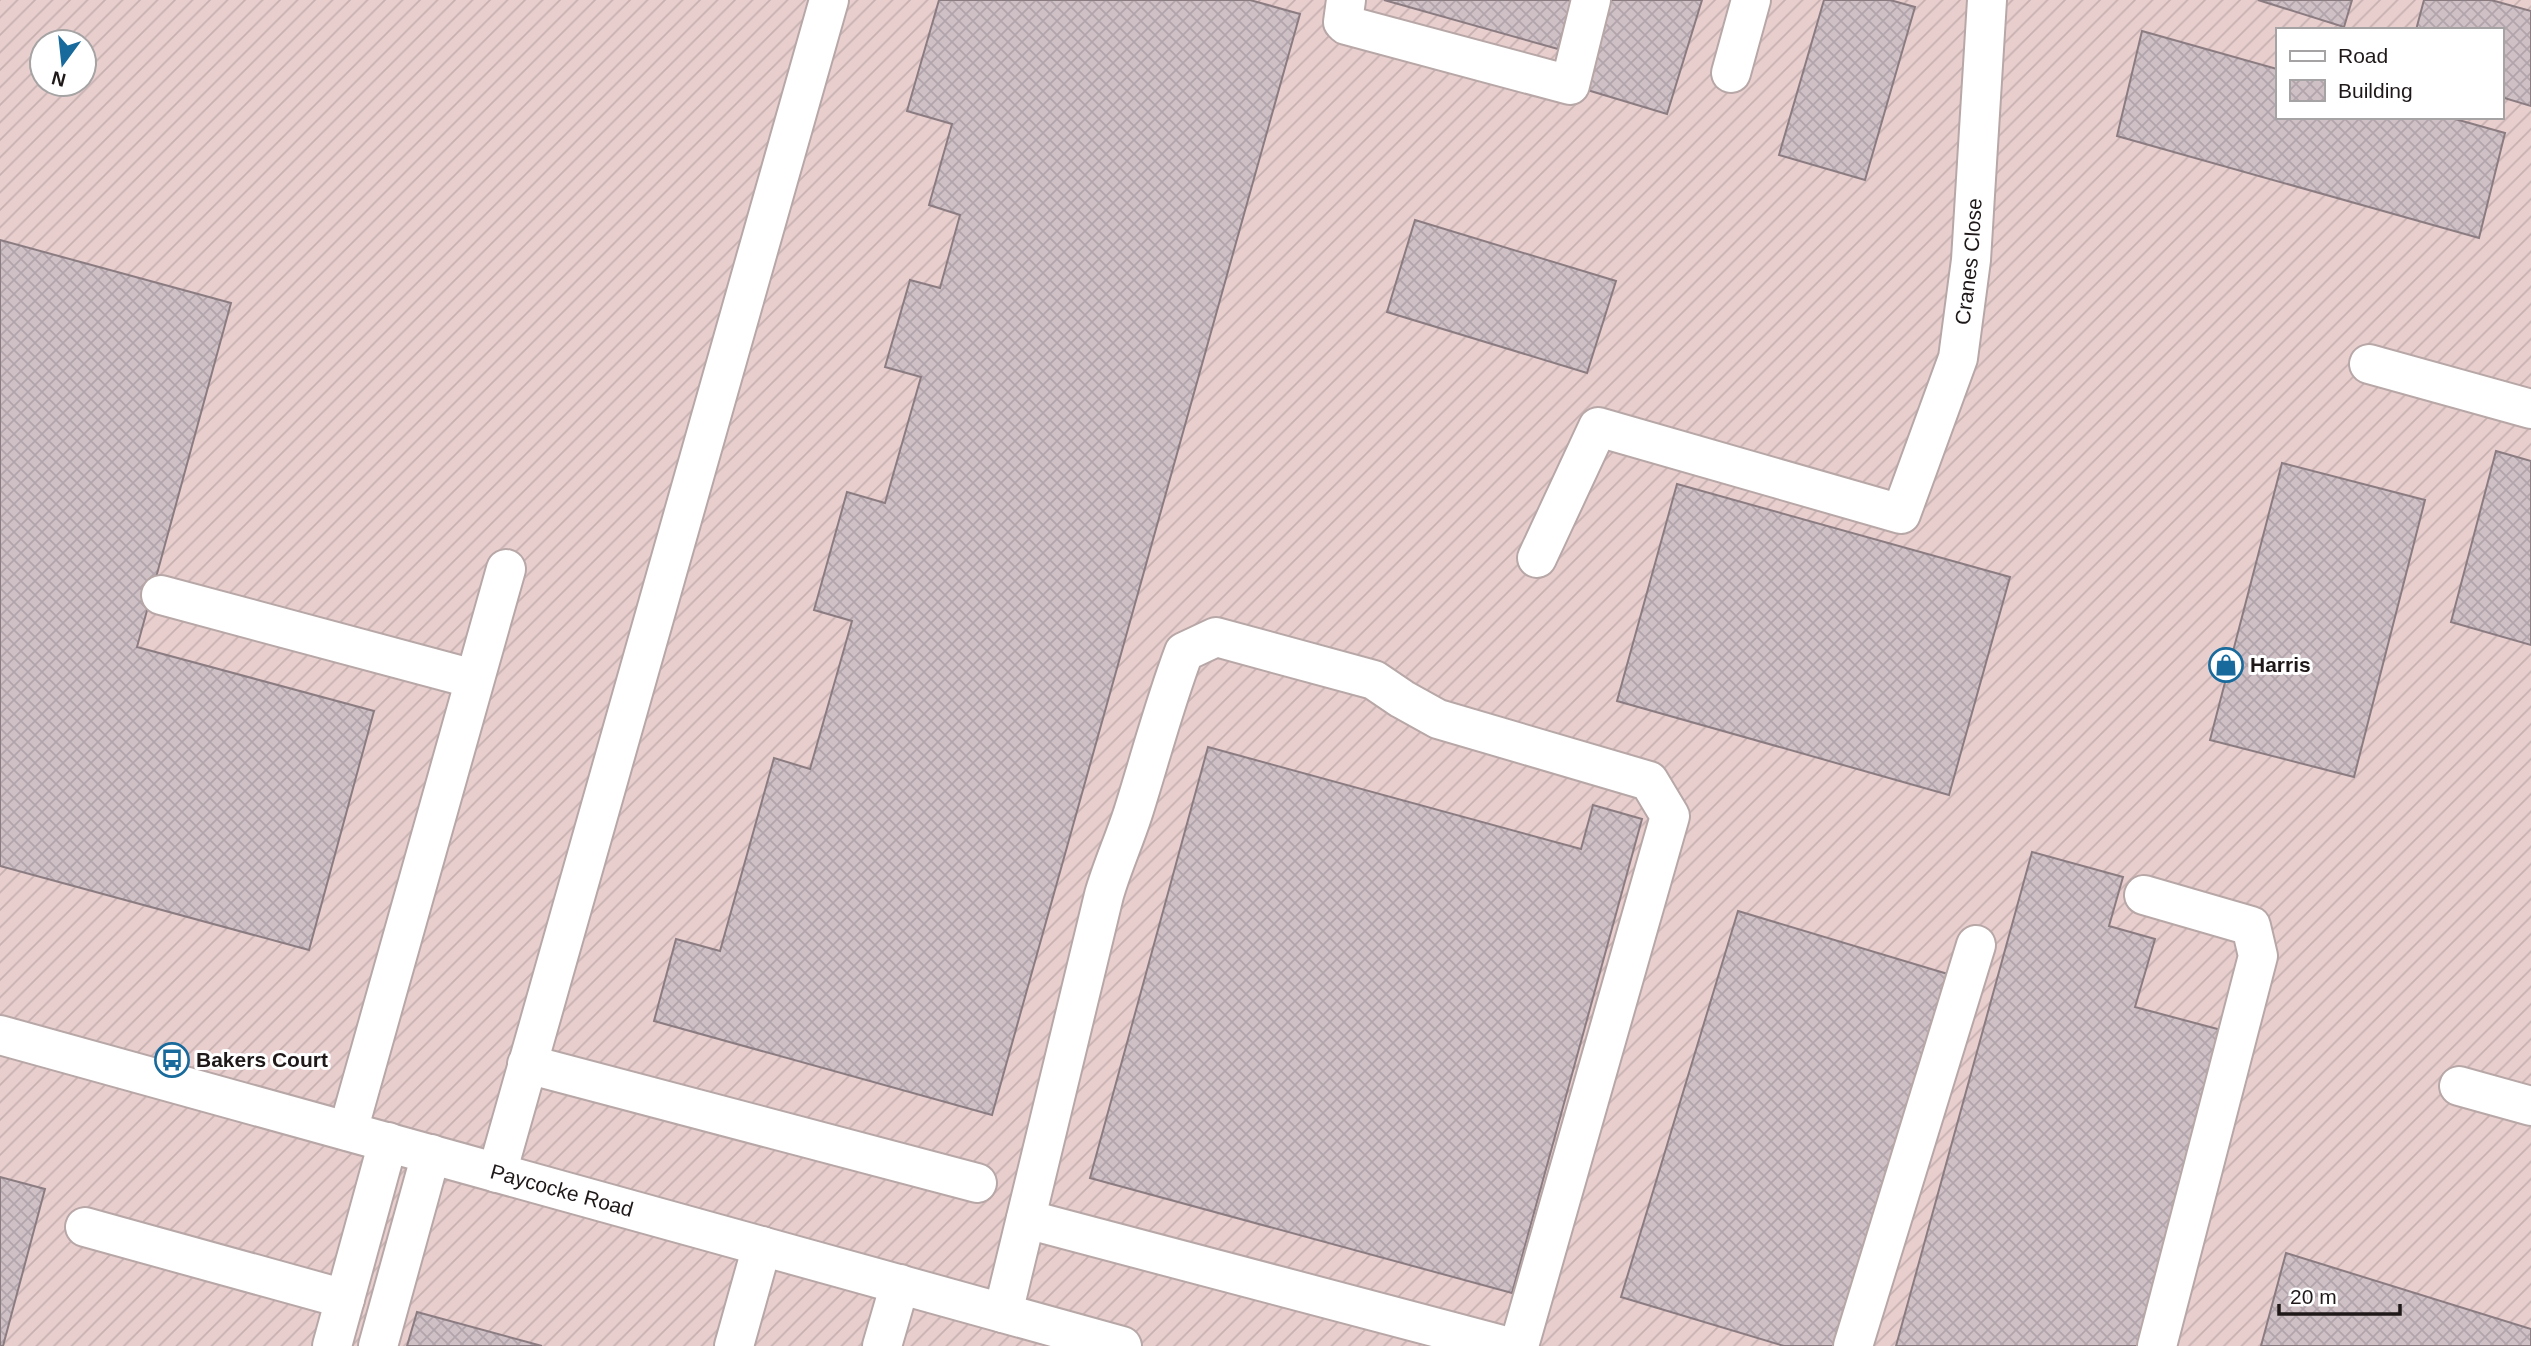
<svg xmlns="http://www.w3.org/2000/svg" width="2531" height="1346" viewBox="0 0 2531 1346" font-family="Helvetica,sans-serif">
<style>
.industrial{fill:url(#industrial-furrows);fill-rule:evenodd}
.building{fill:url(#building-cross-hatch);stroke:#8b7c82;stroke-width:2}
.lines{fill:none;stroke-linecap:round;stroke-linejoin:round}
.minor-casing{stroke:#b8a7a7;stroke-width:42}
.minor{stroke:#fff;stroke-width:38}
.labels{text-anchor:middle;stroke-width:6;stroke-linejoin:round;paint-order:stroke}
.street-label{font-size:21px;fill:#1f1819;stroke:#fff}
.poi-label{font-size:21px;font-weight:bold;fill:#1f1819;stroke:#fff;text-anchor:start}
</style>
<defs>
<pattern id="industrial-furrows" width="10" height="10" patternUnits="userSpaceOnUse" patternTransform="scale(1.75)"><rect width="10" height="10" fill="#e9cece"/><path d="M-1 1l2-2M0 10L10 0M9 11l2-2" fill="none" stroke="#c7b0b0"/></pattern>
<pattern id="building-cross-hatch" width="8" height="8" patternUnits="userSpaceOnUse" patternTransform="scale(1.75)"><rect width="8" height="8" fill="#cfc0c6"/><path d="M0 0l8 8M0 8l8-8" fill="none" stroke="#b1a4aa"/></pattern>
</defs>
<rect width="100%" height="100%" fill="#f0dede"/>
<!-- industrial -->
<path class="industrial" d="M 0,0 L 2531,0 L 2531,1346 L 0,1346 ZM 2277,30 L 2501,30 L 2501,117 L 2277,117 ZM 42,42 L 84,42 L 84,84 L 42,84 Z"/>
<!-- building -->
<path class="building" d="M 939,0 L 1250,0 L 1300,14 L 992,1115 L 654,1021 L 676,939 L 720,951 L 774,758 L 810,769 L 852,621 L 814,610 L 847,492 L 885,503 L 921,377 L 885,367 L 910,280 L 940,288 L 960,215 L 929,205 L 952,124 L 907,111 Z
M 1384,0 L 1572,0 L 1558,49 Z
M 1611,0 L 1702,0 L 1667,114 L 1584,89 Z
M 1824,0 L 1890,0 L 1915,7 L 1865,180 L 1779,155 Z
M 2258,0 L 2352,0 L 2344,27 Z
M 2424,0 L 2491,0 L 2531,11 L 2531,106 L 2501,97 L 2501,30 L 2416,30 Z
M 2142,31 L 2277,69 L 2277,117 L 2448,117 L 2505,133 L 2479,238 L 2117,136 Z
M 1415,220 L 1616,281 L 1587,373 L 1387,312 Z
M 0,240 L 231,303 L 137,647 L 374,711 L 309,950 L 0,866 Z
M 2496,451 L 2531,461 L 2531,645 L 2451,622 Z
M 2282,463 L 2425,500 L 2354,777 L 2210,740 Z
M 1677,484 L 2010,577 L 1949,795 L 1617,701 Z
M 1208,747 L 1581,849 L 1593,805 L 1642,819 L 1512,1293 L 1090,1178 Z
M 2032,852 L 2123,877 L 2109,926 L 2155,939 L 2135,1007 L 2225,1031 L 2138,1346 L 1896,1346 Z
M 1738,911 L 1961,978 L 1850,1346 L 1784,1346 L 1621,1297 Z
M 0,1177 L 45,1189 L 3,1346 L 0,1346 Z
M 2286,1253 L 2531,1329 L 2531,1346 L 2261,1346 Z
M 417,1312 L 542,1346 L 407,1346 Z"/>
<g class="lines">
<!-- minor casing -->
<g class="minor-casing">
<g id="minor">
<path d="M 1346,0 L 1343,22 L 1346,25 L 1570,85 L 1591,0"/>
<path d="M 1731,73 L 1751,0"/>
<path d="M 2369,364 L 2531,409"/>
<path id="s1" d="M 1537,558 L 1598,427 L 1901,514 L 1958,358 L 1971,260 L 1987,0"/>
<path d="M 161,595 L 474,679"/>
<path d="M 2144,895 L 2251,926 L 2258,956 L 2157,1346"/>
<path id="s2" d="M 0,1035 L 1122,1346"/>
<path d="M 527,1064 L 977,1183"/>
<path d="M 2459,1086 L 2531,1106"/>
<path d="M 348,1131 L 506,569"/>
<path d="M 497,1173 L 829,0"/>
<path d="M 1026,1219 L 1506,1346"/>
<path d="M 85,1227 L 345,1299"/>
<path d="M 1003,1313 L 1104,895 C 1112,867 1124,841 1133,813 C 1150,759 1164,705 1184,652 L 1216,637 L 1374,680 L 1402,699 L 1438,719 L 1649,781 L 1670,816 L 1519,1346"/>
<path d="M 332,1346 L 388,1142"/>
<path d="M 378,1346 L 431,1154"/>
<path d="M 734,1346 L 762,1246"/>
<path d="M 882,1346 L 900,1284"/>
<path d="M 1853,1346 L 1976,945"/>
</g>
</g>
<!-- minor -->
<use href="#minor" class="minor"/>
</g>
<!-- icons -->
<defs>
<g id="shop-ring" transform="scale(1.75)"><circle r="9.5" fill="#fff" stroke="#176a9b" stroke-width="1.5"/><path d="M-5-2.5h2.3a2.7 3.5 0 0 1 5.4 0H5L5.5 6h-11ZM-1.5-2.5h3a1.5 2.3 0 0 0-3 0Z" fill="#176a9b"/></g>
<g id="bus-ring" transform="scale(1.75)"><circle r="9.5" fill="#fff" stroke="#176a9b" stroke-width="1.5"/><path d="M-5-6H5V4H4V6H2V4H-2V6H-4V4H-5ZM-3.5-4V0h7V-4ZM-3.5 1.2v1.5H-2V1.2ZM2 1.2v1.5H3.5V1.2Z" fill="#176a9b"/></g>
</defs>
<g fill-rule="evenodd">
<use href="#shop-ring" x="2226" y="665"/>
<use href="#bus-ring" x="172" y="1060"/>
</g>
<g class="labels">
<!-- street labels -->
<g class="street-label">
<text dy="7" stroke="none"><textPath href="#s1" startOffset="723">Cranes Close</textPath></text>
<text dy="7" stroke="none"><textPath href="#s2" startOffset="583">Paycocke Road</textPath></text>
</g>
<!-- poi labels -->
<g class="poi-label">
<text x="2250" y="672">Harris</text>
<text x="196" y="1067">Bakers Court</text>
</g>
</g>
<!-- legend -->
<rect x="2276" y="28" width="228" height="91" fill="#ffffff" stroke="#a5a3a3" stroke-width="2"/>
<rect x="2290" y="51" width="35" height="10" fill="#ffffff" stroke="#a5a3a3" stroke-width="2"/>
<text x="2338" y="63" font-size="21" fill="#1f1819">Road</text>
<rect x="2290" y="80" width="35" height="21" fill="url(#building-cross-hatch)" stroke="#a5a3a3" stroke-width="2"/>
<text x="2338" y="98" font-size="21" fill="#1f1819">Building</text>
<!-- north arrow -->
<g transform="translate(63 63) rotate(195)"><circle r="33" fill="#ffffff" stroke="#a5a3a3" stroke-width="2"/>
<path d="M0-5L12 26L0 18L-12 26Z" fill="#176a9b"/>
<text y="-10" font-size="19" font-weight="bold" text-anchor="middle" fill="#1f1819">N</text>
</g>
<!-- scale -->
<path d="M2279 1304v10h121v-10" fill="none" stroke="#1f1819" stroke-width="3.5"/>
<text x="2290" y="1304" font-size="21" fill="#1f1819" stroke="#ffffff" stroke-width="5" paint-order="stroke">20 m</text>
</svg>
